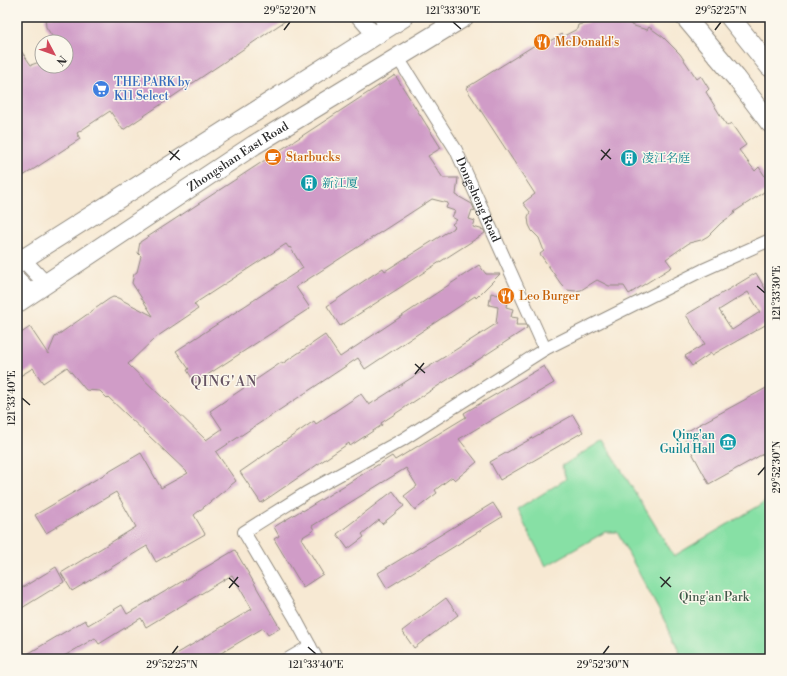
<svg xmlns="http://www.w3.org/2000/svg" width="787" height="676" viewBox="0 0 787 676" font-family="'Libre Bodoni','Noto Serif SC',serif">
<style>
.green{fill:#87e0a5;stroke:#598668}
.building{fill:#d09cc7;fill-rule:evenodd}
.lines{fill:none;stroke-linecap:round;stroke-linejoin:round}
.minor-casing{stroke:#918a7f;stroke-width:14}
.tertiary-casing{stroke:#918a7f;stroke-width:17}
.primary-casing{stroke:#918a7f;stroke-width:21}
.minor{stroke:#fff;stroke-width:12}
.tertiary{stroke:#fff;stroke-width:15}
.primary{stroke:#fff;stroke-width:19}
.ticks{fill:none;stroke:#2b2b2b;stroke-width:1.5}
.labels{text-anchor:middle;stroke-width:3;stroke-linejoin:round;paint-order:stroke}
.food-label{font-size:12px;fill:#c56008;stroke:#fbf7ec;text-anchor:start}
.shop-label{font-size:12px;fill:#366cbe;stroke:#fbf7ec;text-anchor:start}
.street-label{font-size:12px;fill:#2b2b2b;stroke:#fbf7ec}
.culture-label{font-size:12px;fill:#0d838f;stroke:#fbf7ec;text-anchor:start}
.park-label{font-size:12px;fill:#42584a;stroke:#fbf7ec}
.quarter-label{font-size:14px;letter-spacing:1px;fill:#655362;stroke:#fbf7ec}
.neatline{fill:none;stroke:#2b2b2b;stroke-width:1.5}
.ticks-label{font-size:10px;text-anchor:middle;fill:#2b2b2b}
</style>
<rect width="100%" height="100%" fill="#fbf7ec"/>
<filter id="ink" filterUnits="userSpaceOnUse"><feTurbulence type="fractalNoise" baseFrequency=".025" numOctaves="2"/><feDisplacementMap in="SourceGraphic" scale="8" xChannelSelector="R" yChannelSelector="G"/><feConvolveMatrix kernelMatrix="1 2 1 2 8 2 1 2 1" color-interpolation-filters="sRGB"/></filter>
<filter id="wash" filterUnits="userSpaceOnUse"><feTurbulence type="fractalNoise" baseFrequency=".012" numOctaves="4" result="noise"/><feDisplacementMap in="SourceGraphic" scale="16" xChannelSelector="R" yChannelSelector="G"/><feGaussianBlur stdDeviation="0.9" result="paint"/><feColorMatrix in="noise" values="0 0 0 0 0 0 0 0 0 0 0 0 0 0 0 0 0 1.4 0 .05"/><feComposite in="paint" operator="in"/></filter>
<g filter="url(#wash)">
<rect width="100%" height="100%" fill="#f7e9d3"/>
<!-- green -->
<path class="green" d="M 603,440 L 674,556 L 762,504 L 770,495 L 770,659 L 681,659 L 678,646 L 617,532 L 605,532 L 546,566 L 517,510 L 566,479 L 562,466 Z"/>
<g id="blocks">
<!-- building -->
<path class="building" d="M 45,17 L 291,17 L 123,130 L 110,111 L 77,133 L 80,139 L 17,180 L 17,45 L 31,65 L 42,61 L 42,66 L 66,66 L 66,42 L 56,42 L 46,27 Z
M 611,19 L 630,21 L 631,25 L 647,30 L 649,27 L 663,37 L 680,54 L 697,79 L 701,76 L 709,89 L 706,92 L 727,126 L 731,123 L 746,145 L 739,150 L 755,171 L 759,167 L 770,184 L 770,188 L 734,212 L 735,213 L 721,223 L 708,236 L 701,240 L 689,243 L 666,259 L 672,267 L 629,294 L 624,286 L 609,286 L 597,280 L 581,290 L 575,291 L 567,290 L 561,284 L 540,254 L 544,251 L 539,238 L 532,231 L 529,225 L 528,217 L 530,212 L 523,203 L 535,194 L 466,88 L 535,45 L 538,48 L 562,34 L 564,36 L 577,29 L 578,25 L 594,21 Z
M 395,75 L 441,148 L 428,156 L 443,178 L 458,178 L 456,195 L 472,204 L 475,211 L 472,210 L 469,219 L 475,221 L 473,227 L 484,230 L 485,233 L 340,326 L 327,306 L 383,268 L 385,271 L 455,227 L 452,224 L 457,220 L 452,217 L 455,211 L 446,208 L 448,203 L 432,199 L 296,287 L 310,308 L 195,383 L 187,370 L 189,369 L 176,351 L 303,268 L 290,247 L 289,248 L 286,244 L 194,304 L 198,309 L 155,338 L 128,364 L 206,440 L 222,429 L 210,411 L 282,362 L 282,364 L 325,335 L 340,357 L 479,265 L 486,274 L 500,274 L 476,298 L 475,296 L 365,369 L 358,358 L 216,452 L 236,481 L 194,515 L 205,534 L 156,562 L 147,546 L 72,591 L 61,573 L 136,527 L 116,492 L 46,533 L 35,515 L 141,453 L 161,488 L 188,473 L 108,397 L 107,398 L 100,391 L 86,390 L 67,367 L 43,383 L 33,368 L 17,378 L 17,336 L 30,327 L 48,354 L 55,337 L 109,299 L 113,297 L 118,298 L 153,316 L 132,283 L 134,274 L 137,272 L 141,256 L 138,253 L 140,242 Z
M 756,273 L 770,297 L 770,328 L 767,324 L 712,355 L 711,353 L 692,366 L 685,356 L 705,344 L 686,315 ZM 748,292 L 760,312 L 732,330 L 719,310 Z
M 491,293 L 508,297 L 506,307 L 513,309 L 511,317 L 518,318 L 516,325 L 526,325 L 527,328 L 381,423 L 382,425 L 350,446 L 349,443 L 261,503 L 240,472 L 314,421 L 316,424 L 361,394 L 369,405 L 496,324 L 498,307 L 489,305 Z
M 544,366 L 554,383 L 459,439 L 477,462 L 455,480 L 452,477 L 435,490 L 437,493 L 415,510 L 404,496 L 417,486 L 406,468 L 312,526 L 314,530 L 301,538 L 323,574 L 303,587 L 274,539 L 279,536 L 274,527 L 302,510 L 303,511 L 392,456 L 395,460 L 466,417 L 464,413 Z
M 770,386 L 770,450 L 709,484 L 682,434 Z
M 573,415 L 583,432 L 500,480 L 490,462 Z
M 393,491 L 404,506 L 382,524 L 379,520 L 362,534 L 364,537 L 348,549 L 337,534 Z
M 493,503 L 502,517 L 387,588 L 378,573 Z
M 235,550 L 280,628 L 268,635 L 263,628 L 211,659 L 168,659 L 252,609 L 232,575 L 146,627 L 141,618 L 99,644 L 95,638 L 59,659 L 19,659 L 85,620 L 88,625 L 122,605 L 127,614 Z
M 56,567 L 64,582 L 17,611 L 17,591 Z
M 446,598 L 458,615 L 414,648 L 402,631 Z"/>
</g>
</g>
<g filter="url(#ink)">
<use href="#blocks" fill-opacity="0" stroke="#918a7f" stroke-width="1"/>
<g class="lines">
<!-- minor casing -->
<g class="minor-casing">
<g id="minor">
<path id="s1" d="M 398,58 L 456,150 L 545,349"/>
<path d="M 310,646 L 317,659"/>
<path d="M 288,659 L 310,646 L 295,618 L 244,532 L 306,493 L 402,440 L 545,349 L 703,270 L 770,240"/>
</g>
</g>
<!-- tertiary casing -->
<g class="tertiary-casing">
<path id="tertiary" d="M 359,17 L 375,35
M 381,17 L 389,26
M 17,253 L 46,284
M 17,278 L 31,294"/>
</g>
<!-- primary casing -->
<g class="primary-casing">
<g id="primary">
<path d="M 685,17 L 737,79 L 770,123"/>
<path d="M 730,17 L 770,67"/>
<path d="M 17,263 L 404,17"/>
<path id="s2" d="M 17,303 L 254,145 L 464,17"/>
</g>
</g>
<!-- minor -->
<use href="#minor" class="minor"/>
<!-- tertiary -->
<use href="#tertiary" class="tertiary"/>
<!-- primary -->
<use href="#primary" class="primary"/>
</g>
</g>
<!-- ticks -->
<path class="ticks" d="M 453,22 L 461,29M 284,30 L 290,22M 715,30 L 721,22M 601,150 L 611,159M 169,151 L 180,160M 170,160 L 179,150M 601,160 L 610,149M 757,286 L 765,293M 415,364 L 425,373M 415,374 L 424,363M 22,398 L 30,405M 758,475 L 765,467M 660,577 L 671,587M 229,578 L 239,587M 661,587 L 670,577M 229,588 L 238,577M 308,647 L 316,654M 172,654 L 178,646M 603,654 L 609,646"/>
<!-- icons -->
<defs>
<g id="restaurant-disc" transform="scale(0.9)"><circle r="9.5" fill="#e8710a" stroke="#fbf7ec"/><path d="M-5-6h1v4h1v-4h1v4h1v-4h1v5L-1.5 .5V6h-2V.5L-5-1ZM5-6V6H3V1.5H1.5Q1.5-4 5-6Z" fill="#fff"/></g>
<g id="supermarket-disc" transform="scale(0.9)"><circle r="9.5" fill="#3f7fe0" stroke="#fbf7ec"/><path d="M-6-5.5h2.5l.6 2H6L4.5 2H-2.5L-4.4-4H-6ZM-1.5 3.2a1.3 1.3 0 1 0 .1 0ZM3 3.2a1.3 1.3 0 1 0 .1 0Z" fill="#fff"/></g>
<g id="cafe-disc" transform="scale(0.9)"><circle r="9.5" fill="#e8710a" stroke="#fbf7ec"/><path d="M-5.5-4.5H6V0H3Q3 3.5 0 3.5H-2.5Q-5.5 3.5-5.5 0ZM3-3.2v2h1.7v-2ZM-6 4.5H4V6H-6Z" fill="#fff"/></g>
<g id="building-disc" transform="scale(0.9)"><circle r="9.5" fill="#0f9aa8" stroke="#fbf7ec"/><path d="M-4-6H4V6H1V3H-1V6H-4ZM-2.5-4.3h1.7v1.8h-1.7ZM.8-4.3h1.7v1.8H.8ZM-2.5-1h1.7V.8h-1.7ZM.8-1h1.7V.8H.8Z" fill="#fff"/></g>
<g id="museum-disc" transform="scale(0.9)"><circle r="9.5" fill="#0f9aa8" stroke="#fbf7ec"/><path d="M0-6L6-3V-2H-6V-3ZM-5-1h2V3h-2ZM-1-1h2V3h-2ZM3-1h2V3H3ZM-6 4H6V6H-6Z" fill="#fff"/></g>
</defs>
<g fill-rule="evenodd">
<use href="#restaurant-disc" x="542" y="42"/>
<use href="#supermarket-disc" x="101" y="89"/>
<use href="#cafe-disc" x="273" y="157"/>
<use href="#building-disc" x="629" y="158"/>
<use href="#building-disc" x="309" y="183"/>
<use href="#restaurant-disc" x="506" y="296"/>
<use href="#museum-disc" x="728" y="442"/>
</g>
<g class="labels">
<!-- food labels -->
<g class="food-label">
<text x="555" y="46">McDonald's</text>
<text x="286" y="161">Starbucks</text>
<text x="519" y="300">Leo Burger</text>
</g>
<!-- shop labels -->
<g class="shop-label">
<text x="114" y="86">THE PARK by<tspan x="114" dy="14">K11 Select</tspan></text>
</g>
<!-- street labels -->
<g class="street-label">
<text dy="4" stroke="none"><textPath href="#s2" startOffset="265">Zhongshan East Road</textPath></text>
<text dy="4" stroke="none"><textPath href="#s1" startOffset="163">Dongsheng Road</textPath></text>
</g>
<!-- culture labels -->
<g class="culture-label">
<text x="642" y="162">凌江名庭</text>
<text x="322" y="187">新江厦</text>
<text x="715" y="439" text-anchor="end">Qing'an<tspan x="715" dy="14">Guild Hall</tspan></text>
</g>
<!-- park labels -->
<g class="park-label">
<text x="714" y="601">Qing'an Park</text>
</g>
<!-- quarter labels -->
<g class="quarter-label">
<text x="224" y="386">QING'AN</text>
</g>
</g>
<!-- margin -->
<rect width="787" height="676" fill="none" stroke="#fbf7ec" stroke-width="44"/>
<!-- north arrow -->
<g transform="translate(54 54) rotate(131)"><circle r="19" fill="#fbf7ec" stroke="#a8a59f"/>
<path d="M0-3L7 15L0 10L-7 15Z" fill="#d1495b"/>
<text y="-6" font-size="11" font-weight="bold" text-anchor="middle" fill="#2b2b2b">N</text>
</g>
<rect x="22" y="22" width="743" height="632" class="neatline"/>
<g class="ticks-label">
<text x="290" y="14">29°52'20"N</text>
<text x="453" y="14">121°33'30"E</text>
<text x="721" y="14">29°52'25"N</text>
<text transform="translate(776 293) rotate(-90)" y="4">121°33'30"E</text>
<text transform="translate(11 398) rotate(-90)" y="4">121°33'40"E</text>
<text transform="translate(776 467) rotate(-90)" y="4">29°52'30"N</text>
<text x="172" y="668">29°52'25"N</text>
<text x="316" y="668">121°33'40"E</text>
<text x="603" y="668">29°52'30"N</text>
</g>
</svg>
